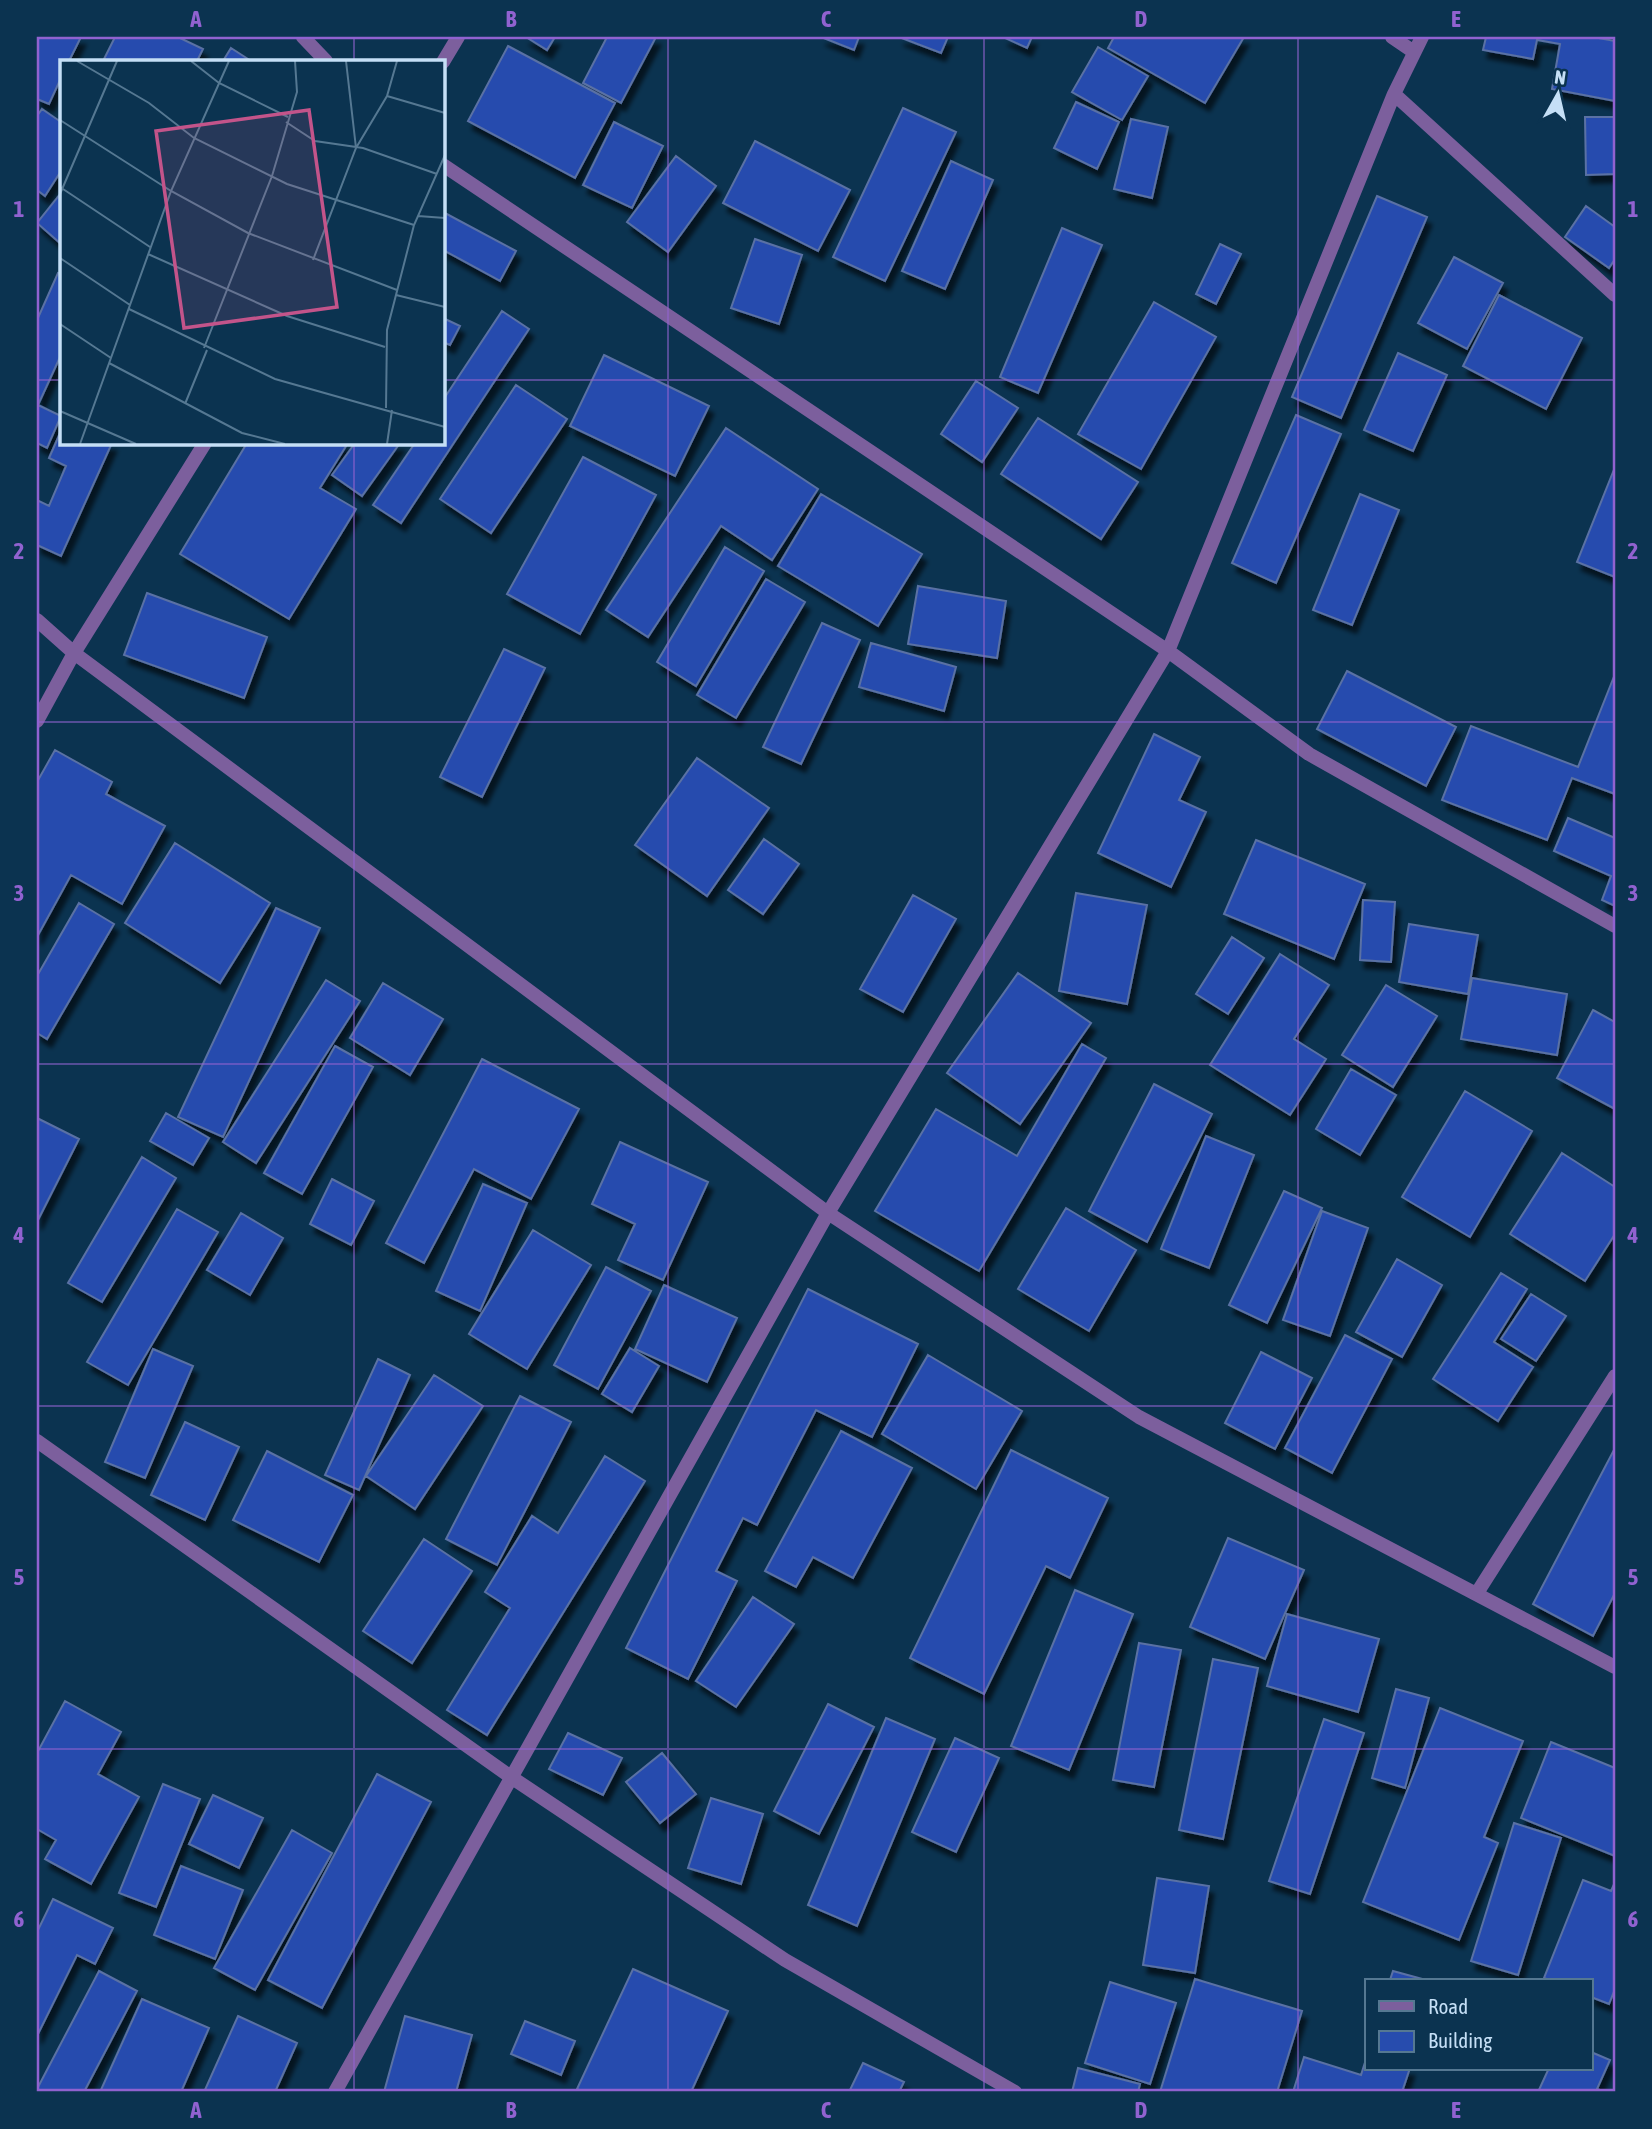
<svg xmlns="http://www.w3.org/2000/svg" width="1652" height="2129" viewBox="0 0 1652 2129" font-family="'Asap Condensed',sans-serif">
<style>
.building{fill:#274cae;stroke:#5a71a4;stroke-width:2;filter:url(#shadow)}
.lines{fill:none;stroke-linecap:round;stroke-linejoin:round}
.minor{stroke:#7c5f9d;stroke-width:14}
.grid{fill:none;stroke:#9162d0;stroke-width:2;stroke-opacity:0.55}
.inset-road{fill:none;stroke:#557892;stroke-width:2}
.view{fill:#c3548a;fill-opacity:0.15;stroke:#c3548a;stroke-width:3.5}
.inset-edge{fill:none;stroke:#c5dff6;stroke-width:3.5}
.neatline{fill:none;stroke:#9162d0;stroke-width:2.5}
.grid-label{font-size:23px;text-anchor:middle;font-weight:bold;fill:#9162d0}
</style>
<defs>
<filter id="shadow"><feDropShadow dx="4.5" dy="8" stdDeviation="2" flood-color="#0009"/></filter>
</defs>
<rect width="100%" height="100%" fill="#0b3350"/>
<!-- building -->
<path class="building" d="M 37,37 L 81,37 L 69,61 L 61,61 L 61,78 L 49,104 L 37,99 Z
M 115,37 L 178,37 L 203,49 L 197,61 L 103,61 Z
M 526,37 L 555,37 L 547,50 Z
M 607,37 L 656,37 L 621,103 L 583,83 Z
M 821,37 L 859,37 L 854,50 Z
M 899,37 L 948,37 L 941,53 Z
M 1003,37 L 1032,37 L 1027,48 Z
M 1114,37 L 1244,37 L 1205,103 L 1108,48 Z
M 1486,37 L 1593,37 L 1615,41 L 1615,101 L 1552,89 L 1560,44 L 1537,40 L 1533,59 L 1483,50 Z
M 508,46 L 615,103 L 575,178 L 468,121 Z
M 1098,47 L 1148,76 L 1122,120 L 1072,92 Z
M 231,48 L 251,61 L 223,61 Z
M 1076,102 L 1119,122 L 1097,169 L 1054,148 Z
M 903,108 L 956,132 L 885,281 L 833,257 Z
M 42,109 L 61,122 L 61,171 L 45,196 L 37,190 L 37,116 Z
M 1585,117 L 1615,117 L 1615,174 L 1586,175 Z
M 1131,119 L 1168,127 L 1152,198 L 1114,189 Z
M 614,122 L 663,146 L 632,208 L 583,185 Z
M 755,141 L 850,190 L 818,251 L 723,203 Z
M 676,156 L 716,186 L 668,252 L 627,222 Z
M 951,161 L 993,180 L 945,289 L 902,271 Z
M 61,193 L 61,244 L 37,223 Z
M 1377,196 L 1427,217 L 1341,418 L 1292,397 Z
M 1586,206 L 1615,227 L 1615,259 L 1609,268 L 1565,237 Z
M 443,212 L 516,251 L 500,281 L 443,250 Z
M 1062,228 L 1102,245 L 1038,393 L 1000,377 Z
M 755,239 L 802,255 L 779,324 L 731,308 Z
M 1220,244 L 1241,254 L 1216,304 L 1196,294 Z
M 1454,257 L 1503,283 L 1467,349 L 1418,323 Z
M 58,273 L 61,274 L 61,355 L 38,405 L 61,416 L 47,448 L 37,443 L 37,320 Z
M 1499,295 L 1582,338 L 1546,409 L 1463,366 Z
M 1154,302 L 1216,337 L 1141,469 L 1078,434 Z
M 502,311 L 529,329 L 401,523 L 373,505 L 415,443 L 443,443 L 443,400 Z
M 443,318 L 460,326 L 450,345 L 443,342 Z
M 1398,353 L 1447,375 L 1413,451 L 1364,430 Z
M 604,355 L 709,406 L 675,476 L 570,426 Z
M 976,381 L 1018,408 L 982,462 L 941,434 Z
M 516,385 L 567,419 L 491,533 L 440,499 Z
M 1296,415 L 1341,434 L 1276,583 L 1232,563 Z
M 1038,418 L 1138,482 L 1101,539 L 1001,474 Z
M 726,428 L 818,489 L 772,560 L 721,526 L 648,637 L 606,610 Z
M 61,431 L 61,443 L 112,443 L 61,556 L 37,545 L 37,500 L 49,506 L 66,466 L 49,458 Z
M 247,443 L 348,443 L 320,488 L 356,509 L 289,619 L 180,554 Z
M 355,443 L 400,443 L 362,496 L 332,475 Z
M 583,457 L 656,495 L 580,634 L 507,594 Z
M 1615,467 L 1615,577 L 1577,562 Z
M 821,494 L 922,554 L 878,626 L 778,566 Z
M 1360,494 L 1399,510 L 1352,625 L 1313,610 Z
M 725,547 L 764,571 L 696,686 L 657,662 Z
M 766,579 L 805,602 L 736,718 L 697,695 Z
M 918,586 L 1006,601 L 997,658 L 908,644 Z
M 147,593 L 267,637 L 244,698 L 124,655 Z
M 822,623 L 860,640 L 801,764 L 763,747 Z
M 871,643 L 956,667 L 944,711 L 859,687 Z
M 504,649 L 545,668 L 482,797 L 440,777 Z
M 1347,671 L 1456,727 L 1426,786 L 1317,729 Z
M 1615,674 L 1615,794 L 1572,778 L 1547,840 L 1442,800 L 1471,726 L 1578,767 Z
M 1154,734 L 1200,757 L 1179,800 L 1206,812 L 1171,887 L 1098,853 Z
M 55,750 L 112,782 L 106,794 L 165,826 L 122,904 L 71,875 L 37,937 L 37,782 Z
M 697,758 L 769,808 L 707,896 L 635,845 Z
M 1568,818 L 1615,838 L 1615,906 L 1602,900 L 1611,876 L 1554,851 Z
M 764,839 L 799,864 L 763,914 L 728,890 Z
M 1256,840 L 1365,884 L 1334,959 L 1224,914 Z
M 175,843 L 270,903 L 220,983 L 125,923 Z
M 1076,893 L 1147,905 L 1127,1004 L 1059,991 Z
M 913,895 L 956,919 L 903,1012 L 860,989 Z
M 1363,900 L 1395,902 L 1391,962 L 1360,960 Z
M 79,903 L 114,924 L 47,1039 L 37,1033 L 37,976 Z
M 276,908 L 320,928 L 223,1137 L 178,1117 Z
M 1409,924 L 1478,935 L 1468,994 L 1399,982 Z
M 1232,937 L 1264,958 L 1228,1014 L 1196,994 Z
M 1280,954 L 1329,985 L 1294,1039 L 1326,1059 L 1290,1115 L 1210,1065 Z
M 1018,973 L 1091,1023 L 1020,1124 L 947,1073 Z
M 1472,978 L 1567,994 L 1557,1055 L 1461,1039 Z
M 326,980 L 360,1001 L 256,1163 L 223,1142 Z
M 383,983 L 443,1019 L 410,1075 L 350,1038 Z
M 1386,985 L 1437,1016 L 1393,1087 L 1342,1055 Z
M 1593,1010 L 1615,1022 L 1615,1109 L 1557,1078 Z
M 1082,1044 L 1106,1058 L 979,1271 L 875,1211 L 936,1109 L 1017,1156 Z
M 335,1046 L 373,1067 L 302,1194 L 264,1173 Z
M 482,1059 L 579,1109 L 531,1199 L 474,1169 L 424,1263 L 386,1243 Z
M 1351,1069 L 1396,1095 L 1360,1155 L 1316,1129 Z
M 1154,1084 L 1212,1114 L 1147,1242 L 1089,1211 Z
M 1465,1091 L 1532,1131 L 1470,1237 L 1402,1197 Z
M 166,1113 L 209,1138 L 193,1165 L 150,1141 Z
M 37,1118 L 79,1139 L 37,1222 Z
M 1206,1136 L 1254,1155 L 1209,1268 L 1161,1249 Z
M 620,1142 L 708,1182 L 663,1280 L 618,1260 L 635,1224 L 592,1204 Z
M 1562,1153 L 1615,1187 L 1615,1234 L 1585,1281 L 1510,1234 Z
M 142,1157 L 176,1178 L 102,1302 L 68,1283 Z
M 332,1179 L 374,1201 L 351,1245 L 310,1224 Z
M 483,1184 L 527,1203 L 480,1311 L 436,1291 Z
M 1284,1191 L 1322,1208 L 1267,1323 L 1229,1305 Z
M 1066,1208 L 1136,1250 L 1089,1331 L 1018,1289 Z
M 177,1209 L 218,1232 L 128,1385 L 87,1362 Z
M 1322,1211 L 1368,1228 L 1330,1336 L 1283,1320 Z
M 241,1213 L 283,1238 L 250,1295 L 207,1270 Z
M 533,1230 L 591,1265 L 527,1369 L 469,1334 Z
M 1397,1259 L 1442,1285 L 1402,1357 L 1356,1332 Z
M 606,1267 L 651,1291 L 598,1389 L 554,1365 Z
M 1501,1273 L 1527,1289 L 1494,1342 L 1533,1367 L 1498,1421 L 1433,1379 Z
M 664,1285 L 737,1318 L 707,1382 L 635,1349 Z
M 808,1289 L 918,1344 L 872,1437 L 816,1410 L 757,1525 L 743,1518 L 716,1571 L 737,1581 L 688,1679 L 626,1648 Z
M 1531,1294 L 1566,1316 L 1536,1361 L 1501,1339 Z
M 1345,1335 L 1392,1359 L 1332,1473 L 1285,1448 Z
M 630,1348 L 659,1366 L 632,1412 L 602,1394 Z
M 153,1349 L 193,1366 L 145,1478 L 105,1462 Z
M 1261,1352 L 1312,1378 L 1275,1449 L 1225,1423 Z
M 928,1355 L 1022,1411 L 976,1489 L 882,1434 Z
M 378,1359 L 410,1375 L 359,1490 L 325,1475 Z
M 434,1375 L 483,1406 L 415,1509 L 366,1476 Z
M 520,1396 L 571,1422 L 497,1565 L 446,1539 Z
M 185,1422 L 239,1447 L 205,1520 L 151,1495 Z
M 841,1431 L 912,1468 L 853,1578 L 813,1557 L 796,1587 L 765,1571 Z
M 1615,1448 L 1615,1593 L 1593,1636 L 1533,1604 Z
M 1011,1450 L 1108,1498 L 1070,1578 L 1046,1566 L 984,1694 L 910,1658 Z
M 267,1451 L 353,1495 L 319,1562 L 233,1520 Z
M 605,1456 L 645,1481 L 487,1735 L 447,1710 L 510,1608 L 485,1592 L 532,1516 L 558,1533 Z
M 1228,1538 L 1304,1570 L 1265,1659 L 1190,1627 Z
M 424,1539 L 472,1571 L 412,1663 L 363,1631 Z
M 1075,1590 L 1133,1614 L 1069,1770 L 1011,1746 Z
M 753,1597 L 794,1624 L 736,1707 L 696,1681 Z
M 1287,1614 L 1379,1639 L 1358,1712 L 1267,1686 Z
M 1139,1643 L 1181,1650 L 1154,1787 L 1113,1780 Z
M 1213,1659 L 1258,1668 L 1223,1839 L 1179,1830 Z
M 1396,1689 L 1429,1698 L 1405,1788 L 1372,1778 Z
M 65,1701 L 121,1732 L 98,1774 L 139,1797 L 91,1884 L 45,1859 L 56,1840 L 37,1829 L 37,1753 Z
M 828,1704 L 874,1727 L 819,1834 L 774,1811 Z
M 1440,1708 L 1523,1741 L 1484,1837 L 1498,1843 L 1459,1940 L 1363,1902 Z
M 886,1718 L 935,1739 L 857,1926 L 808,1905 Z
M 1324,1719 L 1364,1733 L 1310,1894 L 1269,1881 Z
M 568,1733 L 622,1758 L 603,1795 L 549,1769 Z
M 955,1738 L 999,1758 L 956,1852 L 912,1832 Z
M 1551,1742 L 1615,1768 L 1615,1856 L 1521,1818 Z
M 662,1753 L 696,1794 L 660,1823 L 626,1782 Z
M 377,1774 L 431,1802 L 322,2008 L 268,1980 Z
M 163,1784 L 200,1799 L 156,1907 L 119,1893 Z
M 213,1795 L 263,1818 L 239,1868 L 189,1844 Z
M 711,1798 L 763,1814 L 741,1884 L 688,1868 Z
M 1514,1823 L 1561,1838 L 1518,1975 L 1471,1961 Z
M 292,1830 L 332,1853 L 255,1990 L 214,1968 Z
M 181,1866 L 243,1890 L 215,1959 L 154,1935 Z
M 1157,1878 L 1209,1886 L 1195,1973 L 1143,1965 Z
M 1583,1880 L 1611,1891 L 1615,1882 L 1615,1989 L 1609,2004 L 1591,1997 L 1591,1980 L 1549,1980 L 1544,1978 Z
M 53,1899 L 113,1928 L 95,1964 L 77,1955 L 37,2036 L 37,1932 Z
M 633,1969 L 728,2011 L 691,2092 L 584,2092 L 577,2089 Z
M 99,1971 L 137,1991 L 84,2092 L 41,2092 L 37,2089 Z
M 1393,1971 L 1426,1980 L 1390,1980 Z
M 1195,1979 L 1302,2011 L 1277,2092 L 1160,2092 Z
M 1110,1982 L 1176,2003 L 1150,2084 L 1085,2063 Z
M 142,1999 L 209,2028 L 181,2092 L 100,2092 Z
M 238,2016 L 297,2043 L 275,2092 L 204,2092 Z
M 405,2016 L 472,2035 L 456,2092 L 384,2092 Z
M 525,2021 L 575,2041 L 561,2075 L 511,2054 Z
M 1591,2052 L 1610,2060 L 1597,2089 L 1604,2092 L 1538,2092 L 1549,2068 L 1591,2068 Z
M 1367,2056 L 1367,2068 L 1410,2068 L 1402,2092 L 1293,2092 L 1304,2057 L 1361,2075 Z
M 863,2063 L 904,2082 L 899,2092 L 849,2092 Z
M 1078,2068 L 1140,2084 L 1138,2092 L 1072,2092 Z"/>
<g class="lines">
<!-- minor -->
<path class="minor" d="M 303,37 L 326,61
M 1392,37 L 1414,52
M 443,62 L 458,37
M 1394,94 L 1615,295
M 443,165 L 1168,651 L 1309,754 L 1615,926
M 37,620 L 74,653 L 828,1213 L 1139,1417 L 1615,1667
M 37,721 L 74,653 L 205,443
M 37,1441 L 511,1777 L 785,1960 L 1015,2092
M 1477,1593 L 1615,1376
M 335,2092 L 828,1213 L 1168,651 L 1394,94 L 1422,37"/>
</g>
<!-- grid -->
<path class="grid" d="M 354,37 L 354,61M 668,37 L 668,2092M 984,37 L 984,2092M 1298,37 L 1298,2092M 37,380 L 61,380M 443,380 L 1615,380M 354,443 L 354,2092M 37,722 L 1615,722M 37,1064 L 1615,1064M 37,1406 L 1615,1406M 37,1749 L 1615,1749"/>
<!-- overview -->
<g transform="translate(60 60)">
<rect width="385" height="385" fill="#0b3350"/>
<path class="inset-road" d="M 17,1 L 89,43 L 134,78 L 227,124 L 354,165M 131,1 L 159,23 L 228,57M 286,1 L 296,88M 327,36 L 385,53M 0,60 L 111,131 L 188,173 L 337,230M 226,62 L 255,81 L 303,88 L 377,114M 0,127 L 90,187M 0,134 L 57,1M 358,156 L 385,158M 88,194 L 227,256 L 325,287M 0,198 L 70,245M 253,200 L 296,88 L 327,36 L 337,1M 336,235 L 385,247M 69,249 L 215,319 L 385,367M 0,264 L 51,298M 144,288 L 212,116 L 237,32 L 235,1M 49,303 L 182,373 L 225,384M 125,344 L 147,290M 326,348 L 327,270 L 354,165 L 385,95M 0,351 L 76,384M 20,384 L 111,131 L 169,1M 327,384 L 332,350"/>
<path class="view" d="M 249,50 L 277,247 L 124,268 L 96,71 Z"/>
<rect width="385" height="385" class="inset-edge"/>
</g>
<!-- border -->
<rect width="1652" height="2129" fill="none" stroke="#0b3350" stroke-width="77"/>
<!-- legend -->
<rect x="1365" y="1979" width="228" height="91" fill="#0b3350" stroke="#557892" stroke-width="2"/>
<rect x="1379" y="2001" width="35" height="10" fill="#7c5f9d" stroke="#557892" stroke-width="2"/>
<text x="1428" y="2014" font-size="21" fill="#c5dff6">Road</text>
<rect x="1379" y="2031" width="35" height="21" fill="#274cae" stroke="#557892" stroke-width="2"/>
<text x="1428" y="2048" font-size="21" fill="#c5dff6">Building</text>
<!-- north arrow -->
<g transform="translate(1558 94) rotate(8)" stroke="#0b3350" stroke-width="5" paint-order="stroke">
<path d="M0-5L12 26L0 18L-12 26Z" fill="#c5dff6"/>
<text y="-10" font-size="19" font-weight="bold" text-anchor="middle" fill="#c5dff6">N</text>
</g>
<rect x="38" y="38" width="1576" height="2052" class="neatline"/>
<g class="grid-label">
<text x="196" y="27">A</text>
<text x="511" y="27">B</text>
<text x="826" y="27">C</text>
<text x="1141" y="27">D</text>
<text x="1456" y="27">E</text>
<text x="19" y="217">1</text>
<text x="1633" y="217">1</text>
<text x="19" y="559">2</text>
<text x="1633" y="559">2</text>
<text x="19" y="901">3</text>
<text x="1633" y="901">3</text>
<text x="19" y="1243">4</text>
<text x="1633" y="1243">4</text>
<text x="19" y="1585">5</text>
<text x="1633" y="1585">5</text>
<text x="19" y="1927">6</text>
<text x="1633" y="1927">6</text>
<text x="196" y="2118">A</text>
<text x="511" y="2118">B</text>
<text x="826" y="2118">C</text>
<text x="1141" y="2118">D</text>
<text x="1456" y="2118">E</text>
</g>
</svg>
